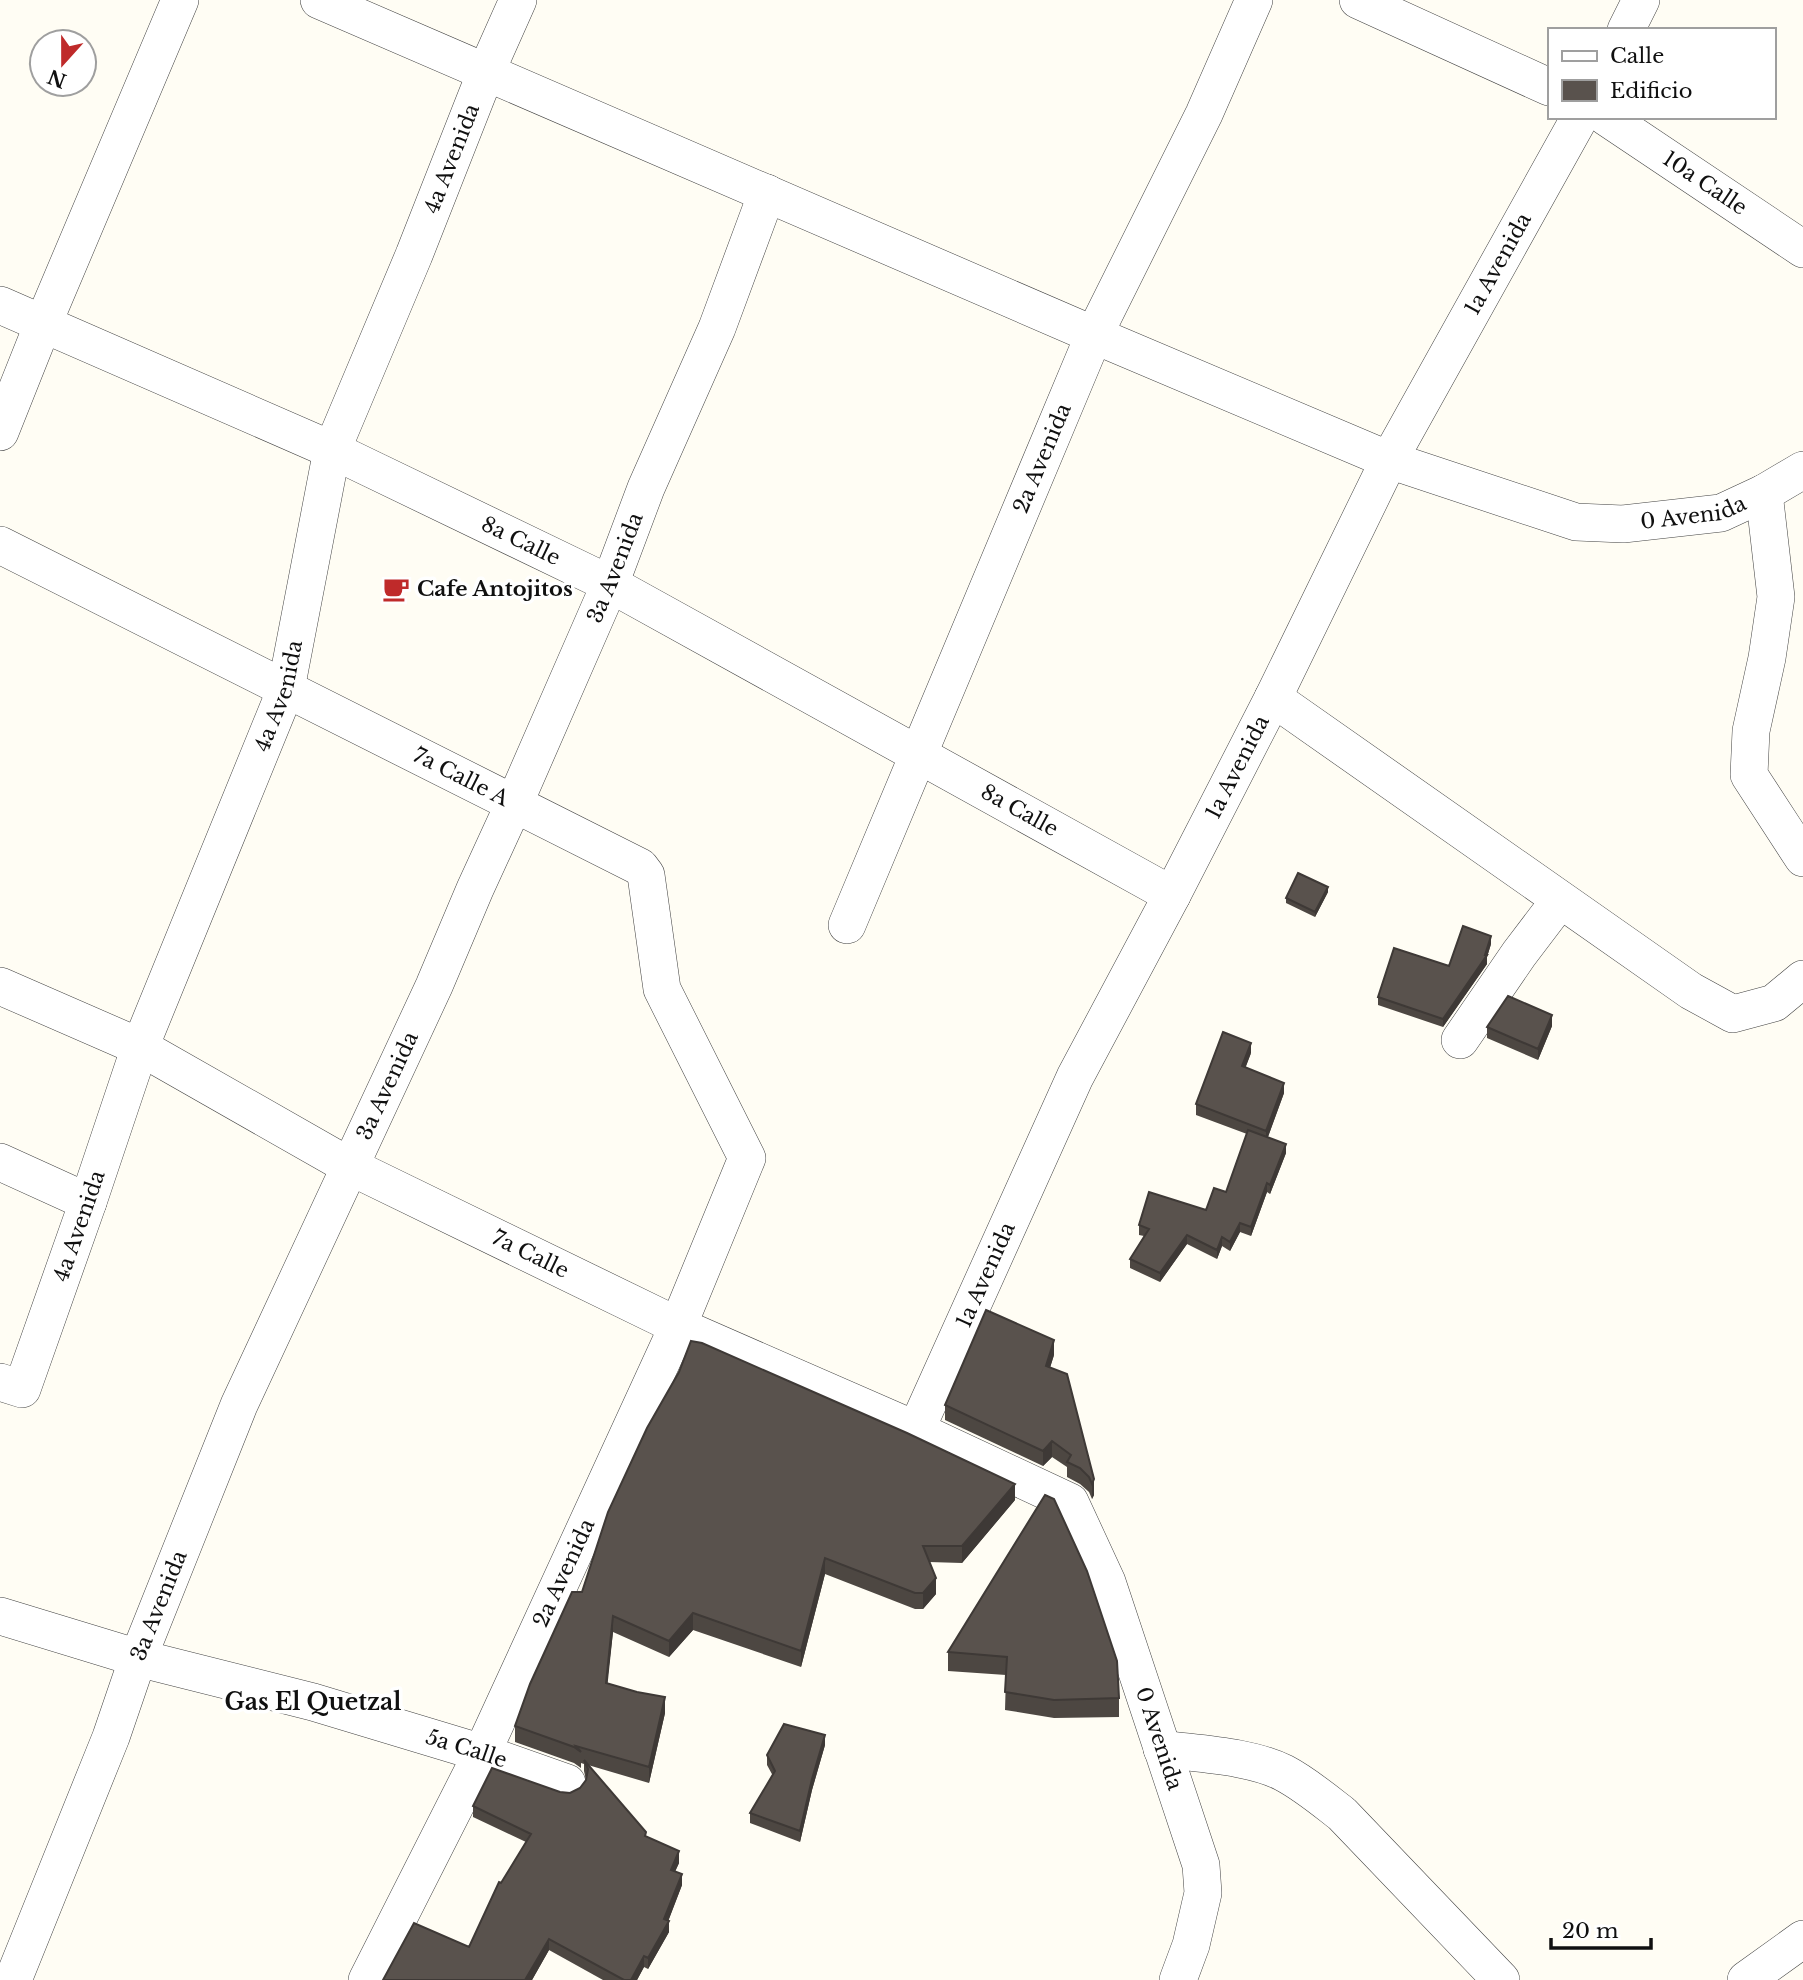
<svg xmlns="http://www.w3.org/2000/svg" width="1803" height="1980" viewBox="0 0 1803 1980" font-family="'Libre Baskerville',serif">
<style>
.lines{fill:none;stroke-linecap:round;stroke-linejoin:round}
.minor-casing{stroke:#434343;stroke-width:38}
.minor{stroke:#fff;stroke-width:37}
.wall{fill:#4d4742}
.shaded-wall{fill:#3e3936}
.building{fill:#59524d;stroke:#3e3936;stroke-width:2}
.labels{text-anchor:middle;stroke-width:7;stroke-linejoin:round;paint-order:stroke}
.street-label{font-size:21px;fill:#101010;stroke:#fff}
.poi-label{font-size:21px;font-weight:bold;fill:#101010;stroke:#fff;text-anchor:start}
.neighbourhood-label{font-size:23px;font-weight:bold;fill:#101010;stroke:#fff}
</style>
<rect width="100%" height="100%" fill="#fffdf4"/>
<g class="lines">
<!-- minor casing -->
<g class="minor-casing">
<g id="minor">
<path id="s1" d="M 319,0 L 1094,335 L 1389,460 L 1576,522 L 1623,524 L 1721,513 L 1764,493 L 1803,470"/>
<path d="M 1358,0 L 1549,87"/>
<path d="M 1626,30 L 1641,0"/>
<path id="s2" d="M 1606,117 L 1803,249"/>
<path id="s3" d="M 0,305 L 332,450 L 610,584 L 1172,895"/>
<path d="M 0,432 L 43,324 L 180,0"/>
<path d="M 1764,493 L 1776,597 L 1767,658 L 1751,731 L 1749,775 L 1803,858"/>
<path id="s4" d="M 0,545 L 640,867 L 646,875 L 662,989 L 747,1158 L 678,1326 L 482,1753 L 367,1980"/>
<path d="M 1273,698 L 1691,991 L 1733,1014 L 1774,1003 L 1803,979"/>
<path id="s5" d="M 847,925 L 1094,335 L 1204,114 L 1254,0"/>
<path id="s6" d="M 0,986 L 140,1047 L 349,1166 L 678,1326 L 916,1430 L 1070,1502 L 1107,1582 L 1201,1865 L 1203,1893 L 1191,1945 L 1178,1980"/>
<path d="M 1460,1040 L 1519,954 L 1560,900"/>
<path d="M 0,1162 L 88,1202"/>
<path id="s7" d="M 0,1382 L 22,1389 L 88,1202 L 140,1047 L 286,689 L 332,450 L 414,255 L 486,72 L 518,0"/>
<path id="s8" d="M 916,1430 L 1075,1077 L 1172,895 L 1273,698 L 1389,460 L 1580,117"/>
<path id="s9" d="M 0,1616 L 138,1658 L 313,1702 L 482,1753 L 567,1783"/>
<path d="M 1162,1749 C 1199,1754 1251,1756 1284,1773 C 1305,1784 1324,1800 1342,1814 L 1501,1980"/>
<path id="s10" d="M 13,1980 L 111,1737 L 138,1658 L 239,1405 L 434,986 L 475,889 L 514,804 L 610,584 L 646,488 L 717,328 L 767,193"/>
<path d="M 1746,1980 L 1803,1939"/>
</g>
</g>
<!-- minor -->
<use href="#minor" class="minor"/>
</g>
<!-- wall -->
<path class="wall" d="M 1328,892 L 1315,917 L 1286,903 L 1286,898 Z
M 1491,944 L 1487,957 L 1487,964 L 1443,1027 L 1378,1005 L 1378,997 L 1449,966 Z
M 1552,1026 L 1538,1060 L 1487,1038 L 1487,1027 Z
M 1251,1053 L 1245,1068 L 1284,1093 L 1268,1137 L 1286,1153 L 1270,1194 L 1267,1192 L 1251,1236 L 1240,1232 L 1230,1251 L 1222,1246 L 1217,1259 L 1187,1244 L 1160,1282 L 1130,1268 L 1130,1259 L 1144,1236 L 1139,1235 L 1139,1225 L 1206,1210 L 1226,1192 L 1247,1134 L 1196,1115 L 1196,1104 Z
M 1054,1355 L 1050,1367 L 1094,1479 L 1094,1495 L 1092,1499 L 1089,1492 L 1080,1484 L 1067,1477 L 1067,1467 L 1052,1457 L 1043,1466 L 945,1420 L 945,1405 Z
M 1045,1495 L 1119,1698 L 1119,1717 L 1054,1718 L 1005,1710 L 1006,1675 L 948,1671 L 948,1652 Z
M 1015,1500 L 962,1563 L 929,1562 L 936,1594 L 923,1609 L 915,1609 L 825,1574 L 801,1667 L 693,1630 L 669,1657 L 613,1632 L 607,1683 L 665,1713 L 649,1783 L 588,1765 L 646,1837 L 679,1863 L 675,1871 L 682,1885 L 668,1921 L 669,1932 L 648,1969 L 644,1967 L 637,1980 L 603,1980 L 549,1950 L 532,1980 L 383,1980 L 469,1947 L 501,1883 L 526,1842 L 473,1817 L 473,1806 L 560,1792 L 570,1793 L 580,1788 L 586,1780 L 584,1771 L 584,1764 L 581,1763 L 581,1768 L 574,1763 L 515,1742 L 515,1726 L 582,1592 Z
M 825,1745 L 812,1790 L 800,1842 L 750,1823 L 750,1813 L 773,1776 L 767,1765 L 767,1755 Z"/>
<!-- shaded-wall -->
<path class="shaded-wall" d="M 1328,887 L 1328,892 L 1315,917 L 1315,912 Z
M 1491,936 L 1491,944 L 1487,957 L 1487,964 L 1443,1027 L 1443,1019 L 1485,955 Z
M 1552,1015 L 1552,1026 L 1538,1060 L 1538,1049 Z
M 1251,1043 L 1251,1053 L 1242,1077 L 1242,1066 Z
M 1284,1083 L 1284,1093 L 1266,1142 L 1266,1131 Z
M 1286,1144 L 1286,1153 L 1270,1194 L 1270,1185 Z
M 1267,1183 L 1267,1192 L 1251,1236 L 1251,1227 Z
M 1240,1223 L 1240,1232 L 1230,1251 L 1230,1242 Z
M 1187,1235 L 1187,1244 L 1160,1282 L 1160,1273 Z
M 1222,1237 L 1222,1246 L 1217,1259 L 1217,1250 Z
M 1054,1340 L 1054,1355 L 1046,1381 L 1046,1366 Z
M 1052,1441 L 1052,1457 L 1043,1466 L 1043,1451 Z
M 1094,1479 L 1094,1495 L 1092,1499 L 1092,1484 Z
M 1015,1484 L 1015,1500 L 962,1563 L 962,1546 Z
M 825,1558 L 825,1574 L 801,1667 L 801,1651 Z
M 936,1578 L 936,1594 L 923,1609 L 923,1593 Z
M 693,1613 L 693,1630 L 669,1657 L 669,1641 Z
M 613,1616 L 613,1632 L 606,1699 L 606,1683 Z
M 665,1697 L 665,1713 L 649,1783 L 649,1767 Z
M 825,1735 L 825,1745 L 812,1790 L 800,1842 L 800,1831 L 812,1779 Z
M 679,1851 L 679,1863 L 671,1881 L 671,1870 Z
M 682,1874 L 682,1885 L 666,1927 L 669,1921 L 669,1932 L 648,1969 L 648,1958 Z
M 549,1939 L 549,1950 L 532,1980 L 525,1980 Z
M 644,1956 L 644,1967 L 637,1980 L 631,1980 Z"/>
<!-- building -->
<path class="building" d="M 1298,873 L 1328,887 L 1315,912 L 1286,898 Z
M 1463,926 L 1491,936 L 1485,955 L 1487,955 L 1443,1019 L 1378,997 L 1394,948 L 1449,966 Z
M 1508,996 L 1552,1015 L 1538,1049 L 1487,1027 Z
M 1223,1032 L 1251,1043 L 1242,1066 L 1284,1083 L 1266,1131 L 1196,1104 Z
M 1248,1130 L 1286,1144 L 1270,1185 L 1267,1183 L 1251,1227 L 1240,1223 L 1230,1242 L 1222,1237 L 1217,1250 L 1187,1235 L 1160,1273 L 1130,1259 L 1149,1229 L 1139,1225 L 1149,1192 L 1206,1210 L 1214,1188 L 1226,1192 Z
M 986,1310 L 1054,1340 L 1046,1366 L 1067,1374 L 1094,1479 L 1092,1484 L 1089,1477 L 1080,1468 L 1067,1462 L 1071,1455 L 1052,1441 L 1043,1451 L 945,1405 Z
M 691,1341 L 702,1343 L 907,1433 L 1015,1484 L 962,1546 L 923,1546 L 936,1578 L 923,1593 L 915,1593 L 825,1558 L 801,1651 L 693,1613 L 669,1641 L 613,1616 L 606,1683 L 637,1692 L 665,1697 L 649,1767 L 576,1746 L 581,1752 L 574,1747 L 515,1726 L 530,1684 L 572,1592 L 582,1592 L 608,1512 L 647,1428 L 679,1372 Z
M 1045,1495 L 1054,1499 L 1087,1571 L 1117,1661 L 1119,1698 L 1054,1700 L 1005,1692 L 1007,1657 L 948,1652 Z
M 784,1724 L 825,1735 L 812,1779 L 800,1831 L 750,1813 L 775,1771 L 767,1755 Z
M 584,1760 L 646,1832 L 645,1836 L 679,1851 L 671,1870 L 682,1874 L 664,1919 L 669,1921 L 648,1958 L 644,1956 L 631,1980 L 624,1980 L 549,1939 L 525,1980 L 383,1980 L 414,1923 L 469,1947 L 499,1882 L 501,1883 L 531,1834 L 473,1806 L 492,1768 L 560,1792 L 570,1793 L 580,1788 L 586,1780 L 588,1769 Z"/>
<!-- icons -->
<defs>
<g id="cafe-bare" transform="scale(2.1)"><path d="M-5.5-4.5H6V0H3Q3 3.5 0 3.5H-2.5Q-5.5 3.5-5.5 0ZM3-3.2v2h1.7v-2ZM-6 4.5H4V6H-6Z" fill="#bf2a2a" stroke="#fff" stroke-width="2.5" paint-order="stroke"/></g>
</defs>
<g fill-rule="evenodd">
<use href="#cafe-bare" x="396" y="589"/>
</g>
<g class="labels">
<!-- street labels -->
<g class="street-label">
<text dy="7" stroke="none"><textPath href="#s7" startOffset="1330">4a Avenida</textPath></text>
<text dy="7" stroke="none"><textPath href="#s2" startOffset="119">10a Calle</textPath></text>
<text dy="7" stroke="none"><textPath href="#s8" startOffset="1304">1a Avenida</textPath></text>
<text dy="7" stroke="none"><textPath href="#s5" startOffset="506">2a Avenida</textPath></text>
<text dy="7" stroke="none"><textPath href="#s1" startOffset="1480">0 Avenida</textPath></text>
<text dy="7" stroke="none"><textPath href="#s3" startOffset="572">8a Calle</textPath></text>
<text dy="7" stroke="none"><textPath href="#s10" startOffset="1536">3a Avenida</textPath></text>
<text dy="7" stroke="none"><textPath href="#s7" startOffset="763">4a Avenida</textPath></text>
<text dy="7" stroke="none"><textPath href="#s8" startOffset="737">1a Avenida</textPath></text>
<text dy="7" stroke="none"><textPath href="#s4" startOffset="516">7a Calle A</textPath></text>
<text dy="7" stroke="none"><textPath href="#s3" startOffset="1139">8a Calle</textPath></text>
<text dy="7" stroke="none"><textPath href="#s10" startOffset="970">3a Avenida</textPath></text>
<text dy="7" stroke="none"><textPath href="#s7" startOffset="196">4a Avenida</textPath></text>
<text dy="7" stroke="none"><textPath href="#s6" startOffset="595">7a Calle</textPath></text>
<text dy="7" stroke="none"><textPath href="#s8" startOffset="170">1a Avenida</textPath></text>
<text transform="translate(564 1573) rotate(-65)" y="7">2a Avenida</text>
<text dy="7" stroke="none"><textPath href="#s10" startOffset="402">3a Avenida</textPath></text>
<text dy="7" stroke="none"><textPath href="#s6" startOffset="1442">0 Avenida</textPath></text>
<text dy="7" stroke="none"><textPath href="#s9" startOffset="485">5a Calle</textPath></text>
</g>
<!-- poi labels -->
<g class="poi-label">
<text x="417" y="596">Cafe Antojitos</text>
</g>
<!-- neighbourhood labels -->
<g class="neighbourhood-label">
<text x="313" y="1710">Gas El Quetzal</text>
</g>
</g>
<!-- legend -->
<rect x="1548" y="28" width="228" height="91" fill="#ffffff" stroke="#9f9f9f" stroke-width="2"/>
<rect x="1562" y="51" width="35" height="10" fill="#ffffff" stroke="#9f9f9f" stroke-width="2"/>
<text x="1610" y="63" font-size="21" fill="#101010">Calle</text>
<rect x="1562" y="80" width="35" height="21" fill="#59524d" stroke="#9f9f9f" stroke-width="2"/>
<text x="1610" y="98" font-size="21" fill="#101010">Edificio</text>
<!-- north arrow -->
<g transform="translate(63 63) rotate(201)"><circle r="33" fill="#ffffff" stroke="#9f9f9f" stroke-width="2"/>
<path d="M0-5L12 26L0 18L-12 26Z" fill="#bf2a2a"/>
<text y="-10" font-size="19" font-weight="bold" text-anchor="middle" fill="#101010">N</text>
</g>
<!-- scale -->
<path d="M1551 1938v10h100v-10" fill="none" stroke="#101010" stroke-width="3.5"/>
<text x="1562" y="1938" font-size="21" fill="#101010" stroke="#ffffff" stroke-width="5" paint-order="stroke">20 m</text>
</svg>
